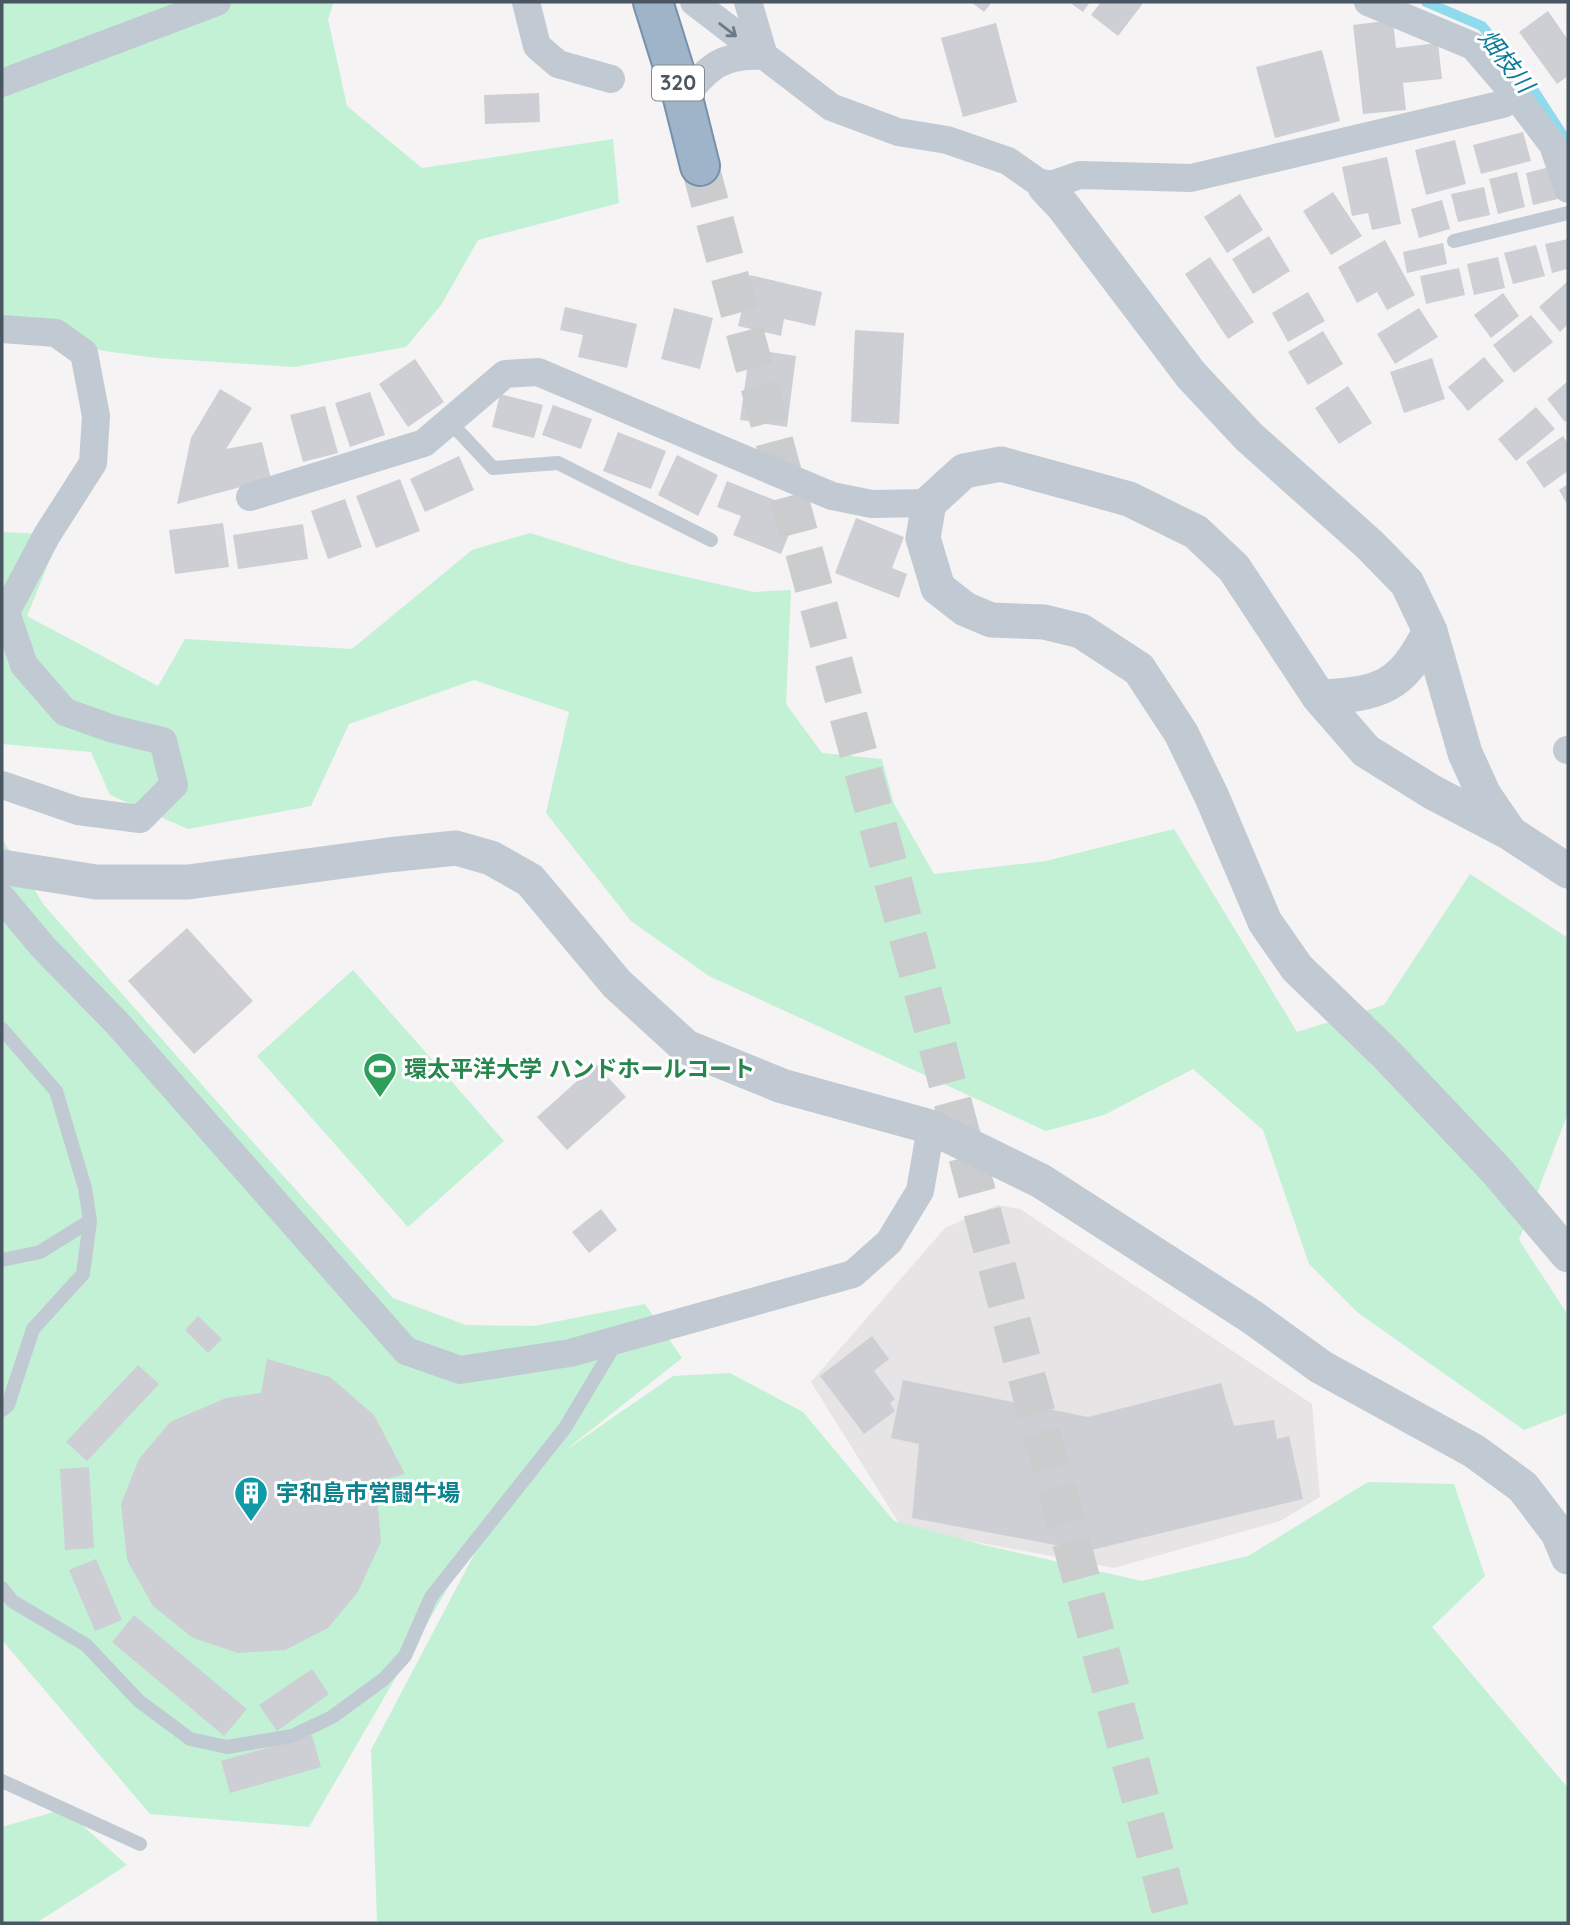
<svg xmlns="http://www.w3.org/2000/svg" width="1570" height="1925" viewBox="0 0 1570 1925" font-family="Quicksand,'Noto Sans JP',sans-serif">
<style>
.education{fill:#e6e4e5}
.green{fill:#c3f1d5}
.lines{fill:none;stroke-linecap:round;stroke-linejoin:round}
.stream{stroke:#90daee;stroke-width:10}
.building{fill:#cdcfd5}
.trunk-tunnel{stroke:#caccce;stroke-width:38;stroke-dasharray:38 19;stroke-linecap:butt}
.trunk-casing{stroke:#7690ad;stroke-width:42}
.service{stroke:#c1cad2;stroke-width:14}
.minor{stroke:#c1cad2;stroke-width:28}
.tertiary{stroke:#c1cad2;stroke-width:35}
.trunk{stroke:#9fb4c9;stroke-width:38}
.oneway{stroke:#6e7983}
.labels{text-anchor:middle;stroke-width:6;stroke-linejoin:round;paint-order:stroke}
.shield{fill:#fff;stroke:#808990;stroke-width:2}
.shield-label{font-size:21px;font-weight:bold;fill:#4a5661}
.leisure-label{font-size:23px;font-weight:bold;fill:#27864d;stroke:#fff;text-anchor:start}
.culture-label{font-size:23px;font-weight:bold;fill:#0d838f;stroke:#fff;text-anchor:start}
.water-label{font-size:24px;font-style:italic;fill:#0c7c9b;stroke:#fff}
</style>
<rect width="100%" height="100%" fill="#f5f3f3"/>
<!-- education -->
<path class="education" d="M 997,1205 L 1020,1209 L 1312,1404 L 1320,1497 L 1280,1521 L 1114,1568 L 902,1528 L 811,1382 L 945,1228 Z"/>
<!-- green -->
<path class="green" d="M 2,2 L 334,2 L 328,19 L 347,106 L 422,168 L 613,139 L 619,203 L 478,240 L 441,305 L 406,347 L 294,367 L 157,358 L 104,351 L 2,321 Z
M 2,532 L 60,535 L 27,616 L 158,686 L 185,639 L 352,649 L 472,550 L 530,533 L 629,564 L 753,592 L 791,590 L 786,704 L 822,753 L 882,759 L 894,804 L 934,874 L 1046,861 L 1174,829 L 1297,1032 L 1384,1005 L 1470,874 L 1568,938 L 1568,1113 L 1519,1240 L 1568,1315 L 1568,1413 L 1524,1430 L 1357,1312 L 1309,1264 L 1263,1130 L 1193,1069 L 1104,1115 L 1046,1131 L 709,976 L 631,921 L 546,813 L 569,712 L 474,680 L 349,724 L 311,806 L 188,829 L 110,795 L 91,752 L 2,744 Z
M 2,839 L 44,905 L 233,1120 L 393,1298 L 466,1325 L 534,1326 L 645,1304 L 682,1358 L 563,1452 L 673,1376 L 730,1373 L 803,1412 L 894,1521 L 980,1544 L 1142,1581 L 1248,1556 L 1368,1482 L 1454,1484 L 1485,1576 L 1432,1627 L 1568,1788 L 1568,1923 L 375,1923 L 377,1922 L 371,1750 L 477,1549 L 460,1567 L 309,1827 L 150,1814 L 2,1640 Z
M 353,970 L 504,1141 L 408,1227 L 257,1056 Z
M 64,1809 L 127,1865 L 36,1923 L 2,1923 L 2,1827 Z"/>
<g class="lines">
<!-- stream -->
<path class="stream" d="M 1426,2 L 1482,26 L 1531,86 L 1568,143"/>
</g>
<!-- building -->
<path class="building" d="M 971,2 L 992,2 L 984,12 Z
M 1069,2 L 1090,2 L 1083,12 Z
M 1101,2 L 1144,2 L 1118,36 L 1091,15 Z
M 1548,11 L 1568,40 L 1568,76 L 1557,84 L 1519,32 Z
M 1393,20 L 1396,48 L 1438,43 L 1442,79 L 1403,83 L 1406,110 L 1363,114 L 1353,25 Z
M 996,23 L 1017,102 L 963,117 L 941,38 Z
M 1322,50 L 1340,121 L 1275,138 L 1256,67 Z
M 539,93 L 540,122 L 485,124 L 484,95 Z
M 1523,132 L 1531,161 L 1481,174 L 1473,145 Z
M 1455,140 L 1466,184 L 1426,195 L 1415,150 Z
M 1387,157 L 1401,224 L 1372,230 L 1368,213 L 1352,216 L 1342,167 Z
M 1550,167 L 1558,199 L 1533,205 L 1526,173 Z
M 1517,172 L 1525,207 L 1498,214 L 1489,179 Z
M 1484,187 L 1490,215 L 1458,222 L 1451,194 Z
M 1333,192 L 1362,236 L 1331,255 L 1303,211 Z
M 1240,194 L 1263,230 L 1227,253 L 1204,217 Z
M 1442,200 L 1450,229 L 1419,238 L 1411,209 Z
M 1269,236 L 1290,271 L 1253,294 L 1232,259 Z
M 1568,239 L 1568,269 L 1552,273 L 1545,244 Z
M 1385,240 L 1415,295 L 1387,310 L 1377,292 L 1357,303 L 1338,267 Z
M 1443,243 L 1447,264 L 1407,273 L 1403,252 Z
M 1536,245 L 1545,276 L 1513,284 L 1504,253 Z
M 1210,257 L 1254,322 L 1228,339 L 1185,274 Z
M 1498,257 L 1505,288 L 1474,295 L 1467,264 Z
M 1459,268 L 1465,295 L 1426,304 L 1420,276 Z
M 750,275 L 822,292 L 815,326 L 784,319 L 781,336 L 738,326 Z
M 1568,281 L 1568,324 L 1560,332 L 1539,307 Z
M 1308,292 L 1325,321 L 1288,342 L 1272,313 Z
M 1503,293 L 1519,316 L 1491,338 L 1474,315 Z
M 565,307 L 637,324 L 627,368 L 578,357 L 583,335 L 560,330 Z
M 674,308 L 713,318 L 700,369 L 661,359 Z
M 1419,308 L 1438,337 L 1395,364 L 1377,334 Z
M 1531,315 L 1553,342 L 1514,373 L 1493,345 Z
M 855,330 L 904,333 L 899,424 L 851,422 Z
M 1323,331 L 1343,364 L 1308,385 L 1288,352 Z
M 750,349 L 796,356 L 787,427 L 740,420 Z
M 1484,357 L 1504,381 L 1468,411 L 1448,387 Z
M 1432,358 L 1445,399 L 1404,413 L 1390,372 Z
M 415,359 L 444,402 L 408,427 L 379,384 Z
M 1568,381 L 1568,420 L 1565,422 L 1547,399 Z
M 1348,386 L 1372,423 L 1339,444 L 1315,408 Z
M 220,389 L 252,408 L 226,449 L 262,442 L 271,479 L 177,504 L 191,438 Z
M 370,392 L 385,435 L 350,447 L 335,403 Z
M 500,394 L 543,405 L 534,438 L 492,427 Z
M 553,405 L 592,419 L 581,449 L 542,435 Z
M 325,406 L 338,453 L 303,462 L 290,415 Z
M 1536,407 L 1555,429 L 1516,461 L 1498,439 Z
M 618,432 L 666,451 L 651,489 L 603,471 Z
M 1563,436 L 1568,444 L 1568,471 L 1544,488 L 1526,462 Z
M 677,455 L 718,475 L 698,516 L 658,495 Z
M 459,456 L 474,490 L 425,512 L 410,479 Z
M 400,479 L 420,531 L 376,548 L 356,496 Z
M 727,481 L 799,510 L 781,554 L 733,535 L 741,516 L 717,507 Z
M 1568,484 L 1568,506 L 1559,490 Z
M 345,499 L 362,547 L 328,559 L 311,511 Z
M 856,518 L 904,537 L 892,568 L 907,574 L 899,598 L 835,573 Z
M 223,523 L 229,567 L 175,574 L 169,530 Z
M 303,524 L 308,559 L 238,569 L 233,535 Z
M 187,928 L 253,1001 L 194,1054 L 128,981 Z
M 596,1064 L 626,1097 L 567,1150 L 537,1117 Z
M 601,1209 L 617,1230 L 589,1253 L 572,1232 Z
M 198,1316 L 222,1339 L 208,1353 L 185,1330 Z
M 872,1336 L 889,1359 L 874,1371 L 895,1399 L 890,1403 L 895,1411 L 864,1434 L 820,1376 Z
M 267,1359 L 330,1377 L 374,1415 L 405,1474 L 376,1482 L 381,1542 L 358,1592 L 328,1628 L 285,1650 L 238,1653 L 193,1638 L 153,1606 L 127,1560 L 121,1504 L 139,1459 L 170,1422 L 226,1398 L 261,1393 Z
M 138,1365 L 159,1384 L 87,1461 L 66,1442 Z
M 903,1380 L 1088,1417 L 1221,1383 L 1234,1426 L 1274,1420 L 1277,1439 L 1289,1436 L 1303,1499 L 1087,1551 L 912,1518 L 919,1444 L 891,1438 Z
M 89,1467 L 94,1548 L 65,1550 L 60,1469 Z
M 96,1559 L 122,1620 L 95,1631 L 69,1570 Z
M 134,1615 L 247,1709 L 224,1736 L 112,1642 Z
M 312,1669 L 329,1694 L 277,1731 L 259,1705 Z
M 312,1735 L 321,1767 L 230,1793 L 221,1761 Z"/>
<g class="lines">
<!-- trunk-tunnel -->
<path class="trunk-tunnel" d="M 700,166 L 1174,1923"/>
<!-- trunk casing -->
<g class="trunk-casing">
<path id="trunk" d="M 653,2 L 683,98 L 700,166"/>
</g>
<!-- service -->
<path class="service" d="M 1454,241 L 1568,213
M 449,421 L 493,468 L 558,463 L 711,540
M 2,1029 L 56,1091 L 85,1188 L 90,1221 L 83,1274 L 33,1329 L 8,1405 L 2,1410
M 2,1260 L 40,1252 L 90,1221
M 2,1588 L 12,1601 L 86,1645 L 139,1701 L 190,1739 L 227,1747 L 292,1736 L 332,1717 L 384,1679 L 405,1656 L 431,1597 L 565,1428 L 617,1341
M 2,1781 L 140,1844"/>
<!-- minor -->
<path class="minor" d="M 526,2 L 537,46 L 558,64 L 611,79
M 694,2 L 831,107 L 898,132 L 947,140 L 1008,161 L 1045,187 L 1080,175 L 1191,178 L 1503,104 L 1515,95
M 748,2 L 764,56
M 1368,2 L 1473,46 L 1515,95 L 1553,145 L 1568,189
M 2,83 L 217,2
M 683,98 C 709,67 722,53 764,56
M 2,329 L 56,333 L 84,353 L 96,416 L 93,463 L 47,535 L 6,612 L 24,665 L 65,712 L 113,729 L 163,741 L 174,785 L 140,819 L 78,811 L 2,785
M 250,497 L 424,443 L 505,374 L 538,372 L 832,496 L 872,504 L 929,503
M 1567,750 L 1568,750
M 2,898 L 43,947 L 118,1024 L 406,1351 L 460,1370 L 570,1353 L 853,1274 L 889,1242 L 920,1191 L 931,1127"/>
<!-- tertiary -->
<path class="tertiary" d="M 1045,187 L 1063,206 L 1191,375 L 1249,437 L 1370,545 L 1407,583 L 1430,631 L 1465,753 L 1484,795 L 1510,833 L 1568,871
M 1319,697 C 1381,694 1401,688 1430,631
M 1510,833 L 1432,792 L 1366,751 L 1319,697 L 1234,568 L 1196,532 L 1129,499 L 1001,464 L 964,471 L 929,503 L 923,538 L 938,588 L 965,609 L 991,620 L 1044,622 L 1081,631 L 1139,669 L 1181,733 L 1212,797 L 1265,922 L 1297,968 L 1386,1054 L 1496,1170 L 1568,1255
M 2,867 L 96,882 L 188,882 L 388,855 L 456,848 L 491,858 L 530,880 L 617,984 L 686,1047 L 782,1086 L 931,1127 L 1041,1181 L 1252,1317 L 1321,1367 L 1474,1451 L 1523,1487 L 1558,1533 L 1568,1557"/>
<!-- trunk -->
<use href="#trunk" class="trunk"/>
</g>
<!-- one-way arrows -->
<defs><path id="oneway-shaft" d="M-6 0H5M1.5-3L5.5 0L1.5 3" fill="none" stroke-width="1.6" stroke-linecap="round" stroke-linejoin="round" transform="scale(1.75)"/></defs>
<use class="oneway" href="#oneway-shaft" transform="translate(728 30) rotate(38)"/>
<!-- icons -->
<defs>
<g id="stadium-pin" transform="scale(1.75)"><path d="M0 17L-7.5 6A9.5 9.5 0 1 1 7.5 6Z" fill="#2e9e5b" stroke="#fff"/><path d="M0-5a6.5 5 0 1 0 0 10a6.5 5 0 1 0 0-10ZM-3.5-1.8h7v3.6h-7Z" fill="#fff"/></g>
<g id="building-pin" transform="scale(1.75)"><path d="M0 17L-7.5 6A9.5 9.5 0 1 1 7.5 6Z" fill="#0f9aa8" stroke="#fff"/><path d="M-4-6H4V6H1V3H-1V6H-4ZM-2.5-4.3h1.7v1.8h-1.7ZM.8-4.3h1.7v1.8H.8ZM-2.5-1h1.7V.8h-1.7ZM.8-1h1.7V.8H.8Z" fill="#fff"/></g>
</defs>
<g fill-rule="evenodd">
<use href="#stadium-pin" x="380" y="1069"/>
<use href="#building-pin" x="251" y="1493"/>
</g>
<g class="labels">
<!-- shield labels -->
<rect class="shield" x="652" y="65.5" width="52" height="35" rx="5"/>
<g class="shield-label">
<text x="678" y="90">320</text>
</g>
<!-- leisure labels -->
<g class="leisure-label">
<text x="404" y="1077">環太平洋大学 ハンドホールコート</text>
</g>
<!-- culture labels -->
<g class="culture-label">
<text x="276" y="1501">宇和島市営闘牛場</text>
</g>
<!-- water labels -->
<g class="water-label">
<text transform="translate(1506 61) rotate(52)" y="8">畑枝川</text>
</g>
</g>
<!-- border -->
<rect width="1570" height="1925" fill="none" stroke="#4a5661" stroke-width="7"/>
</svg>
